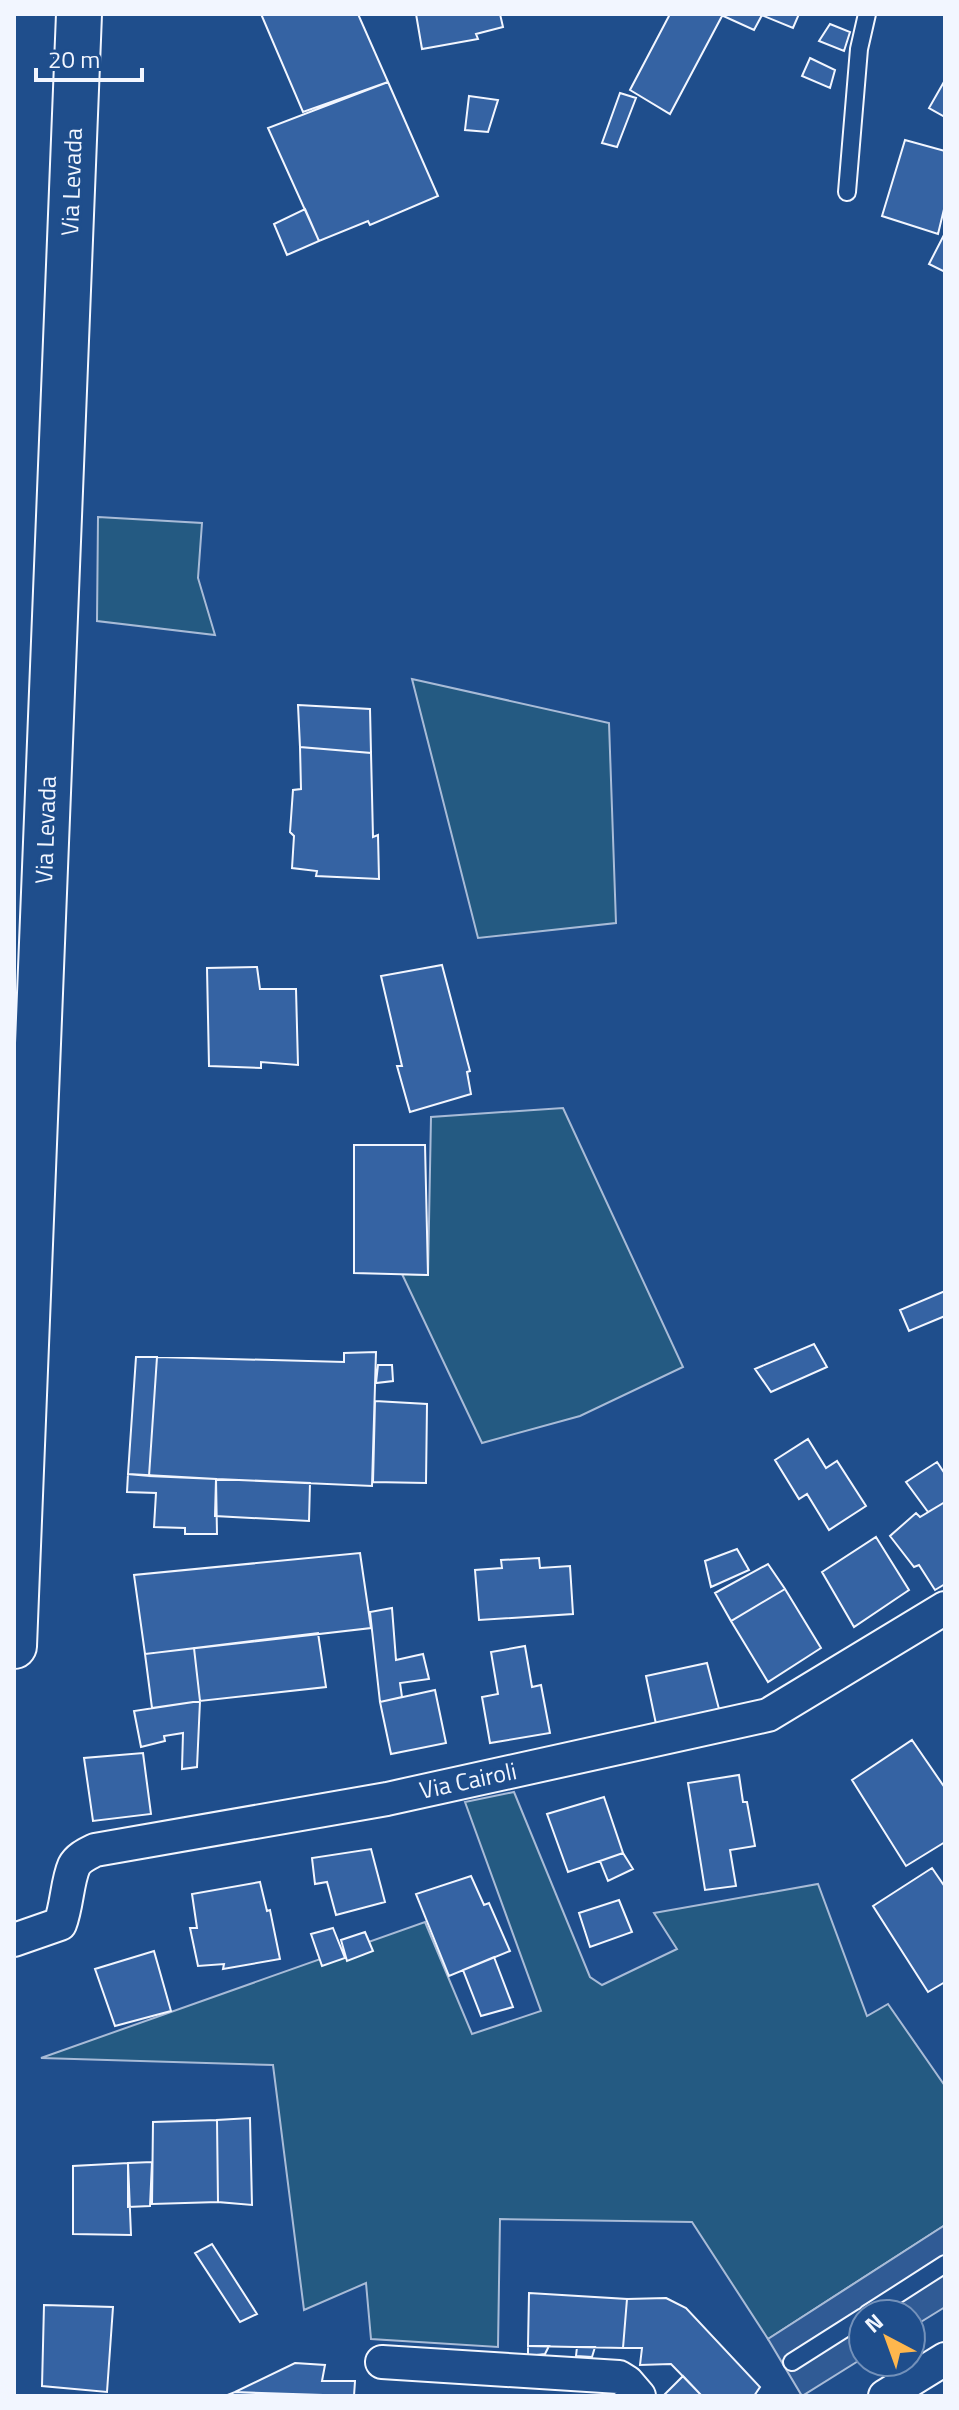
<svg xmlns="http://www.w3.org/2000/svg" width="959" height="2410" viewBox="0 0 959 2410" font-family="'Titillium Web',sans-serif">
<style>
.green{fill:#245a82;stroke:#a8bbd7;stroke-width:2}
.parking{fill:#305b95;stroke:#a8bbd7;stroke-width:2}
.building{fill:#3563a3;stroke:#f2f6ff;stroke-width:2}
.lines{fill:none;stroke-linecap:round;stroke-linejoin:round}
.lane-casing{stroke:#f2f6ff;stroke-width:20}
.street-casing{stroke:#f2f6ff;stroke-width:36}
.secondary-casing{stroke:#f2f6ff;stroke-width:48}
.lane{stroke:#1f4e8c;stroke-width:16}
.street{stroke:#1f4e8c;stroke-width:32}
.secondary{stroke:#1f4e8c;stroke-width:44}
.labels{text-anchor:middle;stroke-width:6;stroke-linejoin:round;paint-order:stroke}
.street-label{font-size:24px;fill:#f2f6ff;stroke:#1f4e8c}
</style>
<rect width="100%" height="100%" fill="#1f4e8c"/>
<!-- green -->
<path class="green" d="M 98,517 L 202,523 L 198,578 L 215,635 L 97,621 Z
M 412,679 L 609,723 L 616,923 L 478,938 Z
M 563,1108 L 683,1367 L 580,1416 L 482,1443 L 402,1274 L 428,1275 L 431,1117 Z
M 514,1792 L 590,1977 L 602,1985 L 677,1949 L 654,1913 L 818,1884 L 867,2016 L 888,2004 L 945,2086 L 945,2225 L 768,2339 L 692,2222 L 500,2219 L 498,2347 L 371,2339 L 366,2283 L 304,2310 L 273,2065 L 41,2058 L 425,1922 L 472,2034 L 541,2011 L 465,1802 Z"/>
<!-- parking -->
<path class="parking" d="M 945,2225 L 945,2307 L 911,2328 L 911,2314 L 863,2314 L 863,2358 L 802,2396 L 768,2339 Z"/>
<!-- building -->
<path class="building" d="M 261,14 L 358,14 L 388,82 L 303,112 Z
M 416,14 L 500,14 L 503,27 L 476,34 L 478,39 L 422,49 Z
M 670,14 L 719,14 L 722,16 L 670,114 L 630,90 Z
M 719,14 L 759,14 L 762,15 L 754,30 Z
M 759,14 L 799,14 L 793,28 Z
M 830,24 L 850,32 L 844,51 L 819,41 Z
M 810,58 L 835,70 L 830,88 L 802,76 Z
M 945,80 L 945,117 L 929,108 Z
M 388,82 L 438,196 L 370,225 L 368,221 L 319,241 L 268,128 Z
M 620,93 L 636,98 L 617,147 L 602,143 Z
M 469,96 L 498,100 L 488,132 L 465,130 Z
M 905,140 L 945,151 L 945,205 L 938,234 L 882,216 Z
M 305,209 L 319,241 L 287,255 L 274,224 Z
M 945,233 L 945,272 L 929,264 Z
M 298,705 L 370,709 L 371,753 L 300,747 Z
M 300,747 L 371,753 L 373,837 L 378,835 L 379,879 L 316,876 L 317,871 L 292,868 L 294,836 L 290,832 L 293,790 L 301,789 Z
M 442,965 L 470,1071 L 467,1072 L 471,1094 L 410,1112 L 397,1066 L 402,1066 L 381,976 Z
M 257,967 L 260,989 L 296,989 L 298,1065 L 261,1062 L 261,1068 L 209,1066 L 207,968 Z
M 354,1145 L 425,1145 L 428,1275 L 354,1273 Z
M 945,1291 L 945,1316 L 909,1331 L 900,1310 Z
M 814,1344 L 827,1367 L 771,1392 L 755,1369 Z
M 376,1352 L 372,1486 L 149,1476 L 157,1357 L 344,1362 L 344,1353 Z
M 136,1357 L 157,1357 L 149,1476 L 128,1474 Z
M 378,1365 L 392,1365 L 393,1381 L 376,1383 Z
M 375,1401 L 427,1404 L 426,1483 L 373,1482 Z
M 808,1439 L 826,1468 L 837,1461 L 866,1506 L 829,1530 L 807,1494 L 799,1499 L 775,1460 Z
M 937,1462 L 945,1474 L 945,1502 L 928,1512 L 906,1482 Z
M 128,1474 L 216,1479 L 217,1534 L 185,1534 L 185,1528 L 154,1527 L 156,1493 L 127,1492 Z
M 216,1479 L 310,1483 L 309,1521 L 215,1516 Z
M 945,1502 L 945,1584 L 935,1590 L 919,1565 L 914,1567 L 890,1536 L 916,1513 L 920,1517 Z
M 876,1537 L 909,1590 L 854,1627 L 822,1572 Z
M 737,1549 L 749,1570 L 711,1587 L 705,1561 Z
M 360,1553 L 371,1628 L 145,1654 L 134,1575 Z
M 539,1558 L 540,1568 L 570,1566 L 573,1614 L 479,1620 L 475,1570 L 502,1568 L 501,1560 Z
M 768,1564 L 785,1589 L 731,1621 L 715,1593 Z
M 785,1589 L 821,1648 L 768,1682 L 731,1621 Z
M 392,1608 L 396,1660 L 423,1654 L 429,1679 L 400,1683 L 402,1697 L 380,1702 L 370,1612 Z
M 318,1633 L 326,1687 L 200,1701 L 194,1648 Z
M 525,1646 L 532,1687 L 541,1685 L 550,1733 L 490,1743 L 482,1697 L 498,1694 L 491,1652 Z
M 194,1648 L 200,1701 L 152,1708 L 145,1654 Z
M 707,1663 L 719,1709 L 656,1724 L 646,1676 Z
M 435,1690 L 446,1743 L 391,1754 L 380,1702 Z
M 200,1701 L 197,1767 L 182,1769 L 183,1733 L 164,1736 L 165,1741 L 141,1747 L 134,1711 Z
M 912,1740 L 945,1788 L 945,1842 L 906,1866 L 852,1780 Z
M 143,1753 L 151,1814 L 93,1821 L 84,1758 Z
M 739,1775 L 743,1802 L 747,1802 L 755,1846 L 730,1850 L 736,1886 L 705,1890 L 688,1783 Z
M 604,1797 L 623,1853 L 568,1872 L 547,1814 Z
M 371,1849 L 385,1902 L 336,1915 L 327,1882 L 315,1884 L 312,1858 Z
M 623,1853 L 633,1869 L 608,1881 L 600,1861 Z
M 932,1868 L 945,1887 L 945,1982 L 928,1992 L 873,1906 Z
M 471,1876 L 484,1905 L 489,1903 L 510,1951 L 449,1976 L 416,1894 Z
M 260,1882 L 267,1911 L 270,1910 L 280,1959 L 223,1969 L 224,1964 L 198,1966 L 190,1928 L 197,1928 L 192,1894 Z
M 619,1900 L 632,1932 L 590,1947 L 579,1913 Z
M 333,1928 L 345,1958 L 322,1966 L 311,1934 Z
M 365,1932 L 373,1951 L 347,1961 L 341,1940 Z
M 154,1951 L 171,2011 L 115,2026 L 95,1969 Z
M 494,1957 L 513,2007 L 481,2016 L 463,1970 Z
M 250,2118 L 252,2205 L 218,2202 L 217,2120 Z
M 217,2120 L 218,2202 L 152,2204 L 153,2122 Z
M 152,2162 L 150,2206 L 128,2207 L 128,2163 Z
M 128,2163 L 131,2235 L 73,2234 L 73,2166 Z
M 212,2244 L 257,2314 L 240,2322 L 195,2253 Z
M 529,2293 L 627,2299 L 623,2348 L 528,2346 Z
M 666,2298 L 686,2308 L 760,2387 L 754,2396 L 702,2396 L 671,2364 L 640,2365 L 642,2348 L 623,2348 L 627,2299 Z
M 44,2305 L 113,2307 L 107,2392 L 42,2386 Z
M 528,2346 L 549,2346 L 545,2354 L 528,2356 Z
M 577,2347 L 595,2347 L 592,2357 L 576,2356 Z
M 295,2363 L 325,2365 L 322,2381 L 355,2381 L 354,2396 L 235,2392 Z
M 683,2376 L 702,2396 L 663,2396 Z
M 235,2392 L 319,2396 L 225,2396 Z"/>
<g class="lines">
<!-- lane casing -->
<g class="lane-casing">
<path id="lane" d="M 847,192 L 859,49 L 867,14
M 867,2314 L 945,2264
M 792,2362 L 863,2317"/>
</g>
<!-- street casing -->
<g class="street-casing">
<path id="street" d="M 14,1940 L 60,1924 C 67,1906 67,1882 74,1866 C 78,1858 87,1854 95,1850 L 387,1799 L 768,1715 L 945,1608
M 382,2362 L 619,2377 L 627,2382 L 639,2396
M 885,2396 L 945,2359"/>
</g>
<!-- secondary casing -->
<g class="secondary-casing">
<path id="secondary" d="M 14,1646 L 79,14"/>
</g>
<!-- lane -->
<use href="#lane" class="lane"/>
<!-- street -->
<use href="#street" class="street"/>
<!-- secondary -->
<use href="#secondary" class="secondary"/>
</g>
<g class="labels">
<!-- street labels -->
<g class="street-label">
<text transform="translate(72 182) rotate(-88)" y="8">Via Levada</text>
<text transform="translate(46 830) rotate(-88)" y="8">Via Levada</text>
<text transform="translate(468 1781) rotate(-12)" y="8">Via Cairoli</text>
</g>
</g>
<!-- border -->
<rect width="959" height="2410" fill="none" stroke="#f2f6ff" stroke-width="32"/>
<!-- north arrow -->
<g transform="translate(887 2338) rotate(319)"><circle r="38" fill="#1f4e8c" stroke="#7391ba" stroke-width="2"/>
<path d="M0-6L14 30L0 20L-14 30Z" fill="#ffb74d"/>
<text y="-12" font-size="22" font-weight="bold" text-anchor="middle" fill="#f2f6ff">N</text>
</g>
<!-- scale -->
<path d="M36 68v12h106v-12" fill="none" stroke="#f2f6ff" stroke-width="4"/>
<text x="48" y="68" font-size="24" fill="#f2f6ff" stroke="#1f4e8c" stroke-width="6" paint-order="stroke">20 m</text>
</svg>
